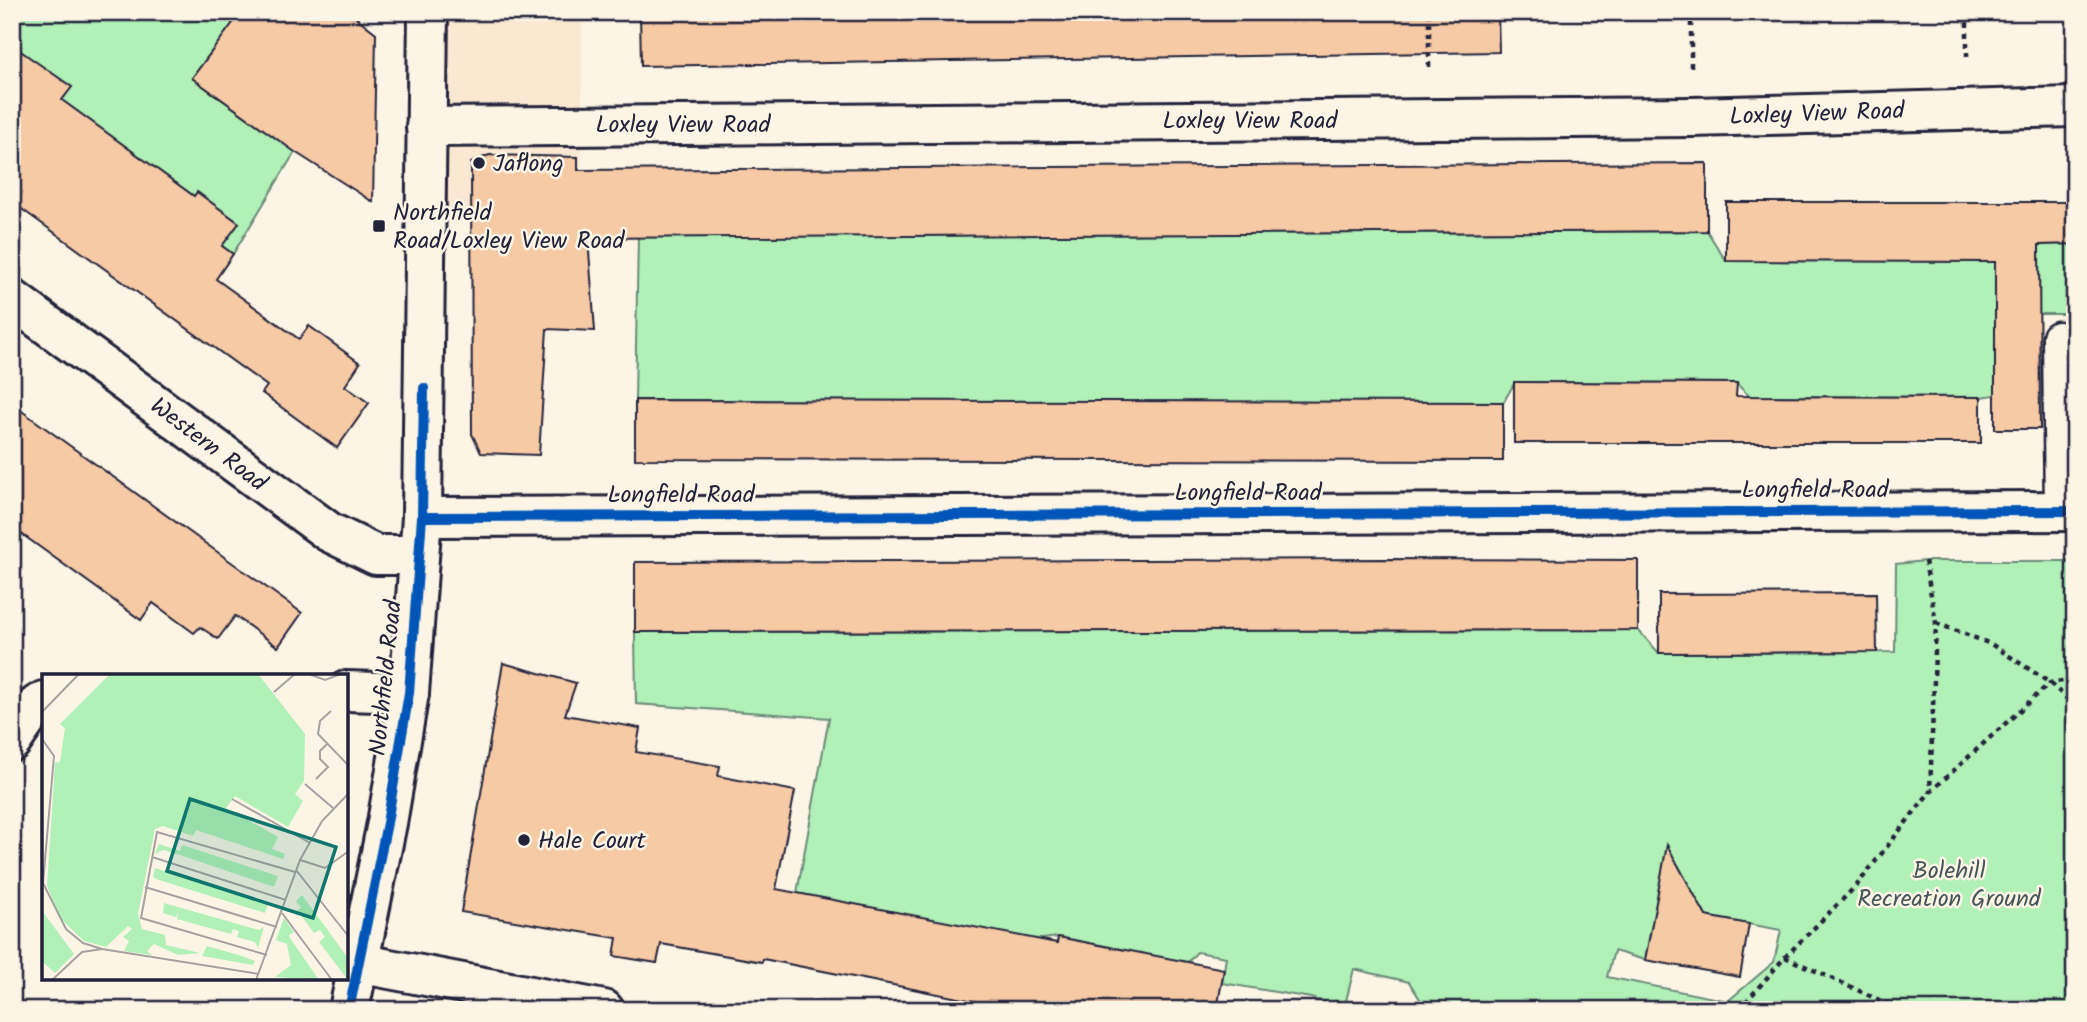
<svg xmlns="http://www.w3.org/2000/svg" width="2087" height="1022" viewBox="0 0 2087 1022" font-family="Kalam,sans-serif">
<style>
.built{fill:#fae8d2}
.green{fill:#b1f0b7;stroke:#6a8979;stroke-width:2;fill-rule:evenodd}
.building{fill:#f7caa6;stroke:#22223b;stroke-width:2}
.lines{fill:none;stroke-linecap:round;stroke-linejoin:round}
.service-casing{stroke:#22223b;stroke-width:35}
.minor-casing{stroke:#22223b;stroke-width:44}
.tertiary-casing{stroke:#22223b;stroke-width:44}
.path{stroke:#22223b;stroke-width:4.5;stroke-dasharray:5 5;stroke-linecap:butt}
.service{stroke:#fcf5e5;stroke-width:30}
.minor{stroke:#fcf5e5;stroke-width:38}
.tertiary{stroke:#fcf5e5;stroke-width:38}
.cycleway-casing{stroke:#fcf5e5;stroke-width:15}
.cycleway{stroke:#0057b8;stroke-width:10}
.poi-dot{fill:#22223b;stroke:#fcf5e5;stroke-width:2.5}
.labels{text-anchor:middle;stroke-width:5;stroke-linejoin:round;paint-order:stroke}
.street-label{font-size:24px;fill:#22223b;stroke:#fcf5e5}
.poi-label{font-size:24px;fill:#22223b;stroke:#fcf5e5;text-anchor:start}
.park-label{font-size:24px;fill:#46565a;stroke:#fcf5e5}
.inset-road{fill:none;stroke:#a5a1a1;stroke-width:2}
.view{fill:#0f766e;fill-opacity:0.15;stroke:#0f766e;stroke-width:3.5}
.inset-edge{fill:none;stroke:#22223b;stroke-width:3.5}
</style>
<rect width="100%" height="100%" fill="#fcf5e5"/>
<filter id="ink" filterUnits="userSpaceOnUse"><feTurbulence type="fractalNoise" baseFrequency=".0143" numOctaves="2"/><feDisplacementMap in="SourceGraphic" scale="14" xChannelSelector="R" yChannelSelector="G"/><feConvolveMatrix kernelMatrix="1 2 1 2 8 2 1 2 1" color-interpolation-filters="sRGB"/></filter>
<g filter="url(#ink)">
<!-- built -->
<path class="built" d="M 426,12 L 582,12 L 582,217 L 425,206 Z"/>
<!-- green -->
<path class="green" d="M 12,12 L 221,12 L 244,30 L 214,48 L 192,78 L 295,152 L 233,254 L 222,246 L 239,223 L 197,193 L 177,220 L 47,122 L 71,87 L 12,54 Z
M 1707,231 L 1726,261 L 1984,261 L 2002,245 L 2075,244 L 2075,314 L 1996,314 L 1995,395 L 1981,397 L 1749,396 L 1736,383 L 1515,382 L 1503,403 L 635,400 L 638,237 Z
M 1925,561 L 2075,561 L 2075,1010 L 1427,1010 L 1409,982 L 1354,969 L 1344,1009 L 1311,998 L 1222,983 L 1226,957 L 1197,952 L 1167,984 L 1058,937 L 1035,940 L 797,893 L 829,718 L 636,704 L 635,632 L 1638,630 L 1659,653 L 1895,652 L 1896,564 ZM 1688,913 L 1781,930 L 1774,962 L 1728,1001 L 1607,977 L 1614,951 L 1645,960 Z"/>
<!-- building -->
<path class="building" d="M 241,12 L 349,12 L 376,33 L 373,202 L 295,152 L 192,78 Z
M 640,12 L 1498,12 L 1499,52 L 641,66 Z
M 12,45 L 72,87 L 62,100 L 194,196 L 197,192 L 239,223 L 222,246 L 233,254 L 216,279 L 299,339 L 309,326 L 360,363 L 345,386 L 369,403 L 337,448 L 262,393 L 267,386 L 12,202 Z
M 489,155 L 578,157 L 578,170 L 1707,163 L 1707,231 L 588,238 L 595,331 L 547,329 L 539,455 L 481,453 L 472,434 L 471,163 Z
M 1726,202 L 2075,202 L 2075,244 L 2039,245 L 2040,429 L 1995,429 L 1995,262 L 1726,261 Z
M 1514,382 L 1737,383 L 1736,396 L 1981,397 L 1981,443 L 1514,443 Z
M 635,400 L 1503,402 L 1503,461 L 635,459 Z
M 12,404 L 302,613 L 278,647 L 235,616 L 218,639 L 200,627 L 194,633 L 153,603 L 141,620 L 12,527 Z
M 1388,559 L 1638,560 L 1638,630 L 635,632 L 635,562 Z
M 1876,593 L 1877,652 L 1659,653 L 1659,594 Z
M 503,663 L 576,683 L 565,715 L 640,728 L 636,752 L 720,766 L 718,776 L 795,791 L 776,889 L 1057,943 L 1058,937 L 1224,969 L 1217,1010 L 1018,1010 L 763,959 L 762,962 L 661,944 L 657,963 L 614,956 L 617,938 L 461,912 Z
M 1667,845 L 1706,916 L 1749,924 L 1740,977 L 1645,960 Z"/>
<g class="lines">
<!-- service casing -->
<g class="service-casing">
<path id="service" d="M 2058,337 L 2060,511"/>
</g>
<!-- minor casing -->
<g class="minor-casing">
<path id="minor" d="M 426,127 L 1692,117 L 2075,107
M 12,299 L 329,532 L 376,555 L 418,555
M 422,517 L 2075,511
M 346,691 L 409,693
M 12,741 L 36,706 L 44,701
M 358,963 L 604,1010"/>
</g>
<!-- tertiary casing -->
<g class="tertiary-casing">
<path id="tertiary" d="M 349,1010 L 387,823 L 409,693 L 422,517 L 428,12"/>
</g>
<!-- path -->
<path class="path" d="M 1429,12 L 1429,71
M 1691,12 L 1691,67
M 1967,12 L 1967,60
M 1925,561 L 1936,623 L 1930,793
M 1936,623 L 1991,644 L 2050,683 L 2075,706
M 1785,957 L 1901,1010
M 1739,1010 L 1785,957 L 1857,885 L 1929,793 L 2050,683 L 2075,679"/>
<!-- service -->
<use href="#service" class="service"/>
<!-- minor -->
<use href="#minor" class="minor"/>
<!-- tertiary -->
<use href="#tertiary" class="tertiary"/>
<!-- cycleway casing -->
<g class="cycleway-casing">
<path id="cycleway" d="M 422,517 L 2075,511
M 349,1010 L 387,823 L 409,693 L 422,517 L 424,388"/>
</g>
<!-- cycleway -->
<use href="#cycleway" class="cycleway"/>
</g>
</g>
<!-- markers -->
<g class="poi-dot">
<circle cx="479" cy="163" r="7"/>
<rect x="372" y="219" width="14" height="14" rx="3.5"/>
<circle cx="524" cy="840" r="7"/>
</g>
<g class="labels">
<!-- street labels -->
<g class="street-label">
<text transform="translate(1817 113) rotate(-2)" y="8">Loxley View Road</text>
<text x="1250" y="128">Loxley View Road</text>
<text x="683" y="132">Loxley View Road</text>
<text transform="translate(209 444) rotate(37)" y="8">Western Road</text>
<text x="1815" y="497">Longfield Road</text>
<text x="1248" y="500">Longfield Road</text>
<text x="681" y="502">Longfield Road</text>
<text transform="translate(385 678) rotate(-84)" y="8">Northfield Road</text>
</g>
<!-- poi labels -->
<g class="poi-label">
<text x="493" y="171">Jaflong</text>
<text x="393" y="220">Northfield<tspan x="393" dy="28">Road/Loxley View Road</tspan></text>
<text x="538" y="848">Hale Court</text>
</g>
<!-- park labels -->
<g class="park-label">
<text x="1949" y="878">Bolehill<tspan x="1949" dy="28">Recreation Ground</tspan></text>
</g>
</g>
<!-- overview -->
<g transform="translate(42 674)">
<rect width="306" height="306" fill="#fcf5e5"/>
<path d="M 68,0 L 216,0 L 263,60 L 262,107 L 253,120 L 261,127 L 246,153 L 193,122 L 184,134 L 236,163 L 230,175 L 243,180 L 241,185 L 154,156 L 151,162 L 121,152 L 113,155 L 96,240 L 100,255 L 123,261 L 124,271 L 158,279 L 136,281 L 112,270 L 105,277 L 110,281 L 82,277 L 87,267 L 81,263 L 90,255 L 86,252 L 64,273 L 42,267 L 18,244 L 5,212 L 13,89 L 18,88 L 23,54 L 18,50 ZM 117,170 L 138,177 L 140,171 L 236,202 L 232,213 L 138,181 L 121,176 L 113,180 ZM 113,194 L 226,230 L 223,239 L 117,206 L 111,203 ZM 260,221 L 306,284 L 306,306 L 277,268 L 283,263 L 278,256 L 272,259 L 255,236 L 259,234 L 254,227 ZM 122,229 L 217,256 L 222,253 L 216,274 L 213,268 L 195,263 L 197,257 L 191,255 L 189,260 L 135,245 L 136,238 L 134,243 L 121,239 ZM 1,238 L 32,280 L 13,299 L 0,287 ZM 242,244 L 252,258 L 247,261 L 250,267 L 277,306 L 233,303 L 249,291 L 245,270 L 234,266 ZM 165,272 L 200,282 L 213,287 L 211,291 L 160,282 Z" fill="#b1f0b7"/>
<path class="inset-road" d="M 267,0 L 283,6 L 299,0M 232,18 L 253,0M 289,37 L 278,47 L 276,60 L 307,92M 0,38 L 37,0M 0,65 L 12,82 L 1,209 L 24,255 L 41,269 L 60,275M 274,105 L 286,93 L 278,85 L 278,77 L 285,70M 263,110 L 291,134M 190,125 L 268,169M 110,183 L 244,226M 258,186 L 283,194 L 307,177M 254,196 L 307,263M 103,213 L 235,253M 240,239 L 290,306M 225,281 L 99,244 L 115,158 L 253,198M 10,306 L 40,278 L 60,275 L 217,300M 214,306 L 258,186 L 280,147 L 307,119"/>
<path class="view" d="M 148,125 L 294,173 L 271,244 L 125,197 Z"/>
<rect width="306" height="306" class="inset-edge"/>
</g>
<!-- margin -->
<rect width="2087" height="1022" fill="none" stroke="#fcf5e5" stroke-width="42"/>
<rect x="21" y="21" width="2045" height="980" fill="none" stroke="#22223b" stroke-width="2.5" filter="url(#ink)"/>
</svg>
